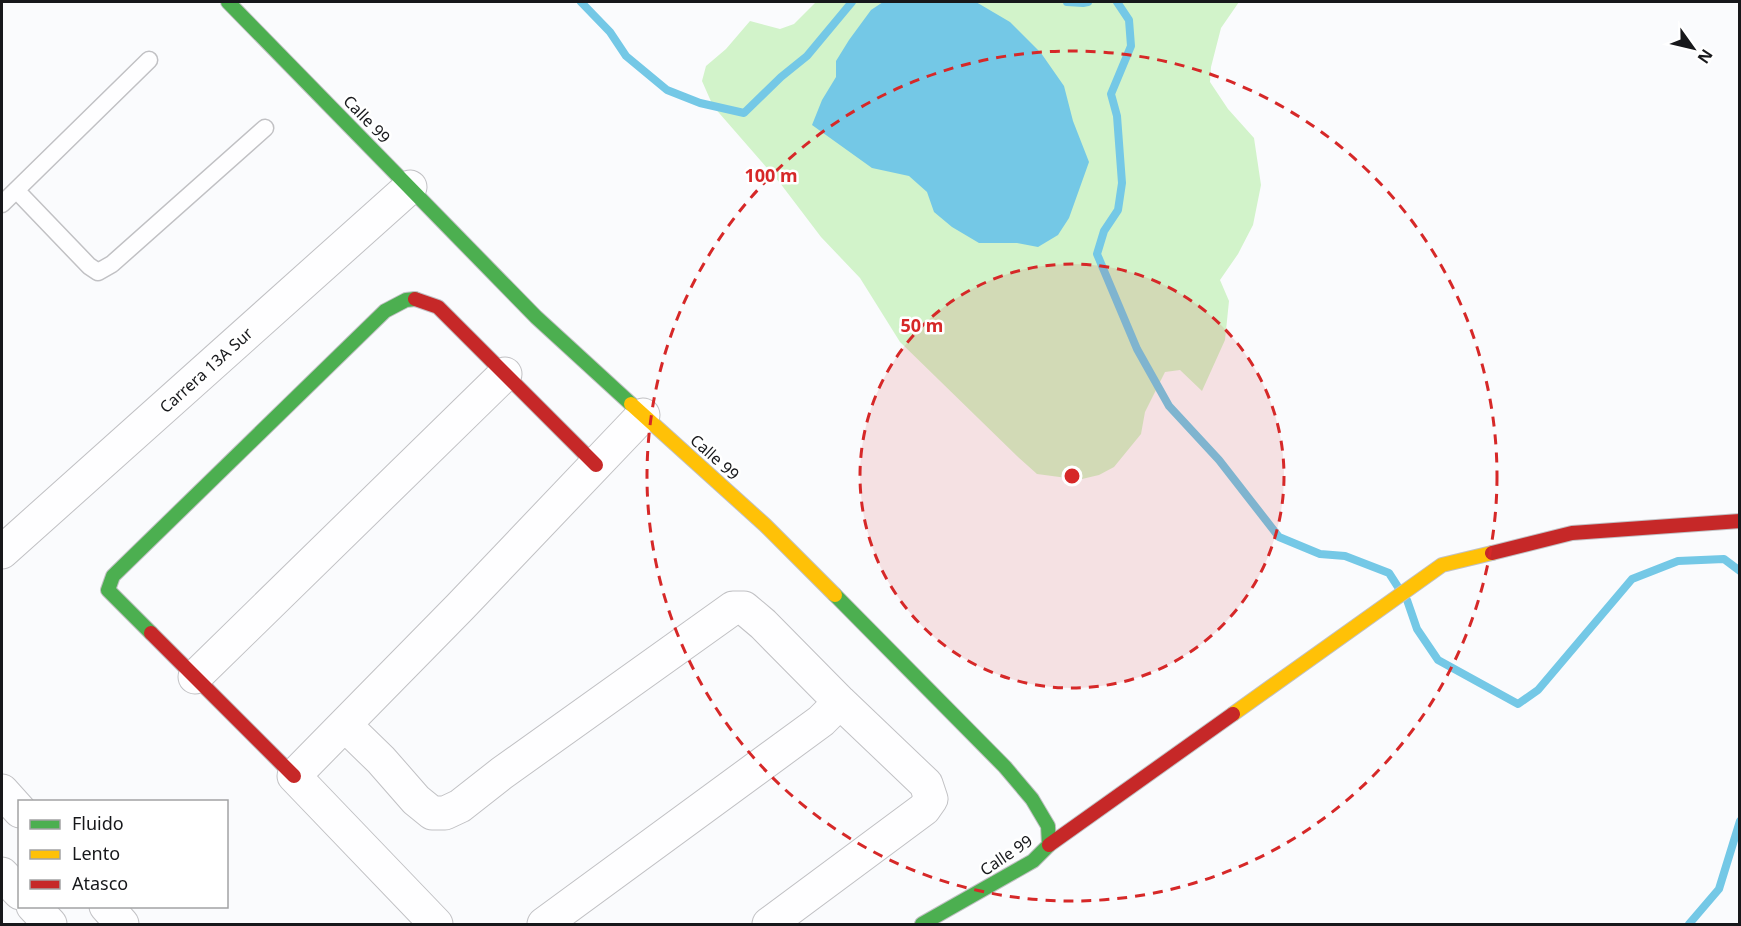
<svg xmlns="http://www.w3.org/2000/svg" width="1741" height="926" viewBox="0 0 1741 926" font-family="'Noto Sans',sans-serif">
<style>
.green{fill:#d2f3ca}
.water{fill:#74c8e6}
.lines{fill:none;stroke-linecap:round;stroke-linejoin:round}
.stream{stroke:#74c8e6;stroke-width:8}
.lane-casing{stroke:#c1c1c4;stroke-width:19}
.street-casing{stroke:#c1c1c4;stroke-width:35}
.fast-casing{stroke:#c1c1c4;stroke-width:16}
.slow-casing{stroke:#c1c1c4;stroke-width:16}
.jam-casing{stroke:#c1c1c4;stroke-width:16}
.lane{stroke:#fefeff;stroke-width:16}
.street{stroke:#fefeff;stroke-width:33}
.fast{stroke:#4caf50;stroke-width:14}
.slow{stroke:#ffc107;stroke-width:14}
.jam{stroke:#c62828;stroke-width:14}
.ring{fill:none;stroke:#d62828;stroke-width:3;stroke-dasharray:10 8}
.labels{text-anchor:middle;stroke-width:5;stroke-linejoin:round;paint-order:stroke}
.street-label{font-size:16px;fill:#17181b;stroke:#fff}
.centre{fill:#d62828;stroke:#fff;stroke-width:3}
.ring-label{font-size:18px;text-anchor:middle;font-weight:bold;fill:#d62828;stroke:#fff;stroke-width:5;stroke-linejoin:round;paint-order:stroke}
</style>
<rect width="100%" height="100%" fill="#fafbfd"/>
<!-- green -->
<path class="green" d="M 816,2 L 1239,2 L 1221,28 L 1211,67 L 1210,82 L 1228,109 L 1254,138 L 1261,185 L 1253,225 L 1238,254 L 1220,280 L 1229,301 L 1225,340 L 1202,391 L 1180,370 L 1165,372 L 1145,412 L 1141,434 L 1114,467 L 1099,475 L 1082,479 L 1067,478 L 1037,474 L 1018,457 L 900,342 L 860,278 L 821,237 L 780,183 L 713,106 L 702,81 L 706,66 L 726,49 L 750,21 L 780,29 L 794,24 Z"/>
<!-- water -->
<path class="water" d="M 883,2 L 976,2 L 1010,22 L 1041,53 L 1064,86 L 1073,121 L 1089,162 L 1069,218 L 1058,235 L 1038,247 L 1017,243 L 979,243 L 952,227 L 934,212 L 927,192 L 909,176 L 872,168 L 812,125 L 822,100 L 836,77 L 836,61 L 849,40 L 871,10 Z"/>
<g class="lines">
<!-- stream -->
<path class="stream" d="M 581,2 L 610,32 L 626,56 L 667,90 L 700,103 L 744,113 L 781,77 L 807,56 L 852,2
M 1067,2 L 1083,3 L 1088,2
M 1117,2 L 1129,20 L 1131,46 L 1111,94 L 1117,116 L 1122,183 L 1118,210 L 1104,231 L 1097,254 L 1137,349 L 1169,406 L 1219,460 L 1279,537 L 1320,554 L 1345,556 L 1389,573 L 1398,587
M 1407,600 L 1417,629 L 1438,660 L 1518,704 L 1538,690 L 1632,579 L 1678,561 L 1724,559 L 1740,571
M 1689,924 L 1719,889 L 1740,821"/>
<!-- lane casing -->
<g class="lane-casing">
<path id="lane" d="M 17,191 L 89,266 L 98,272 L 112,264 L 265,128
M 2,204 L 149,60"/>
</g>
<!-- street casing -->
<g class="street-casing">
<path id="street" d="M 2,552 L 410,187
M 195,677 L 505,374
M 345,725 L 381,760 L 416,800 L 432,813 L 445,813 L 460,806 L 502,773 L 733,608 L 744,608 L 763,624 L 840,702 L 926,784 L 931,799 L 924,809 L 769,924
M 2,791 L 20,811
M 2,874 L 20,893
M 33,906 L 50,924
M 106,906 L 122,924
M 436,924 L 294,776 L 460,607 L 643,415
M 544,924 L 821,721 L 840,702"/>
</g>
<!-- fast casing -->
<g class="fast-casing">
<path id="fast" d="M 228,2 L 536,317 L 631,404
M 835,595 L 1005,767 L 1032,799 L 1048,826 L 1049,845 L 1033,861 L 922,924
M 151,633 L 108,590 L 113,576 L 385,311 L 406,300 L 415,299"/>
</g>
<!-- slow casing -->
<g class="slow-casing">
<path id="slow" d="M 631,404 L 765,525 L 835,595
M 1233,714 L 1442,565 L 1492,553"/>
</g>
<!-- jam casing -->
<g class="jam-casing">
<path id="jam" d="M 415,299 L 438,307 L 596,465
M 1492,553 L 1572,533 L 1740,521
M 151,633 L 294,776
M 1049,845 L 1233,714"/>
</g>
<!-- lane -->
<use href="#lane" class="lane"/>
<!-- street -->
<use href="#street" class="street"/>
<!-- fast -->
<use href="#fast" class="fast"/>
<!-- slow -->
<use href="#slow" class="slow"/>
<!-- jam -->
<use href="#jam" class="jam"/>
</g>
<!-- distance rings -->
<circle cx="1072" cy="476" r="212" fill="#d62828" fill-opacity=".12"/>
<g class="ring">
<circle cx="1072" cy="476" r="212"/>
<circle cx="1072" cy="476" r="425"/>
</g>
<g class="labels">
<!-- street labels -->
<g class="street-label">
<text transform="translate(367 119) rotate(46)" y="6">Calle 99</text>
<text transform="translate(206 370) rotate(-42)" y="6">Carrera 13A Sur</text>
<text transform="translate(715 457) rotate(42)" y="6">Calle 99</text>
<text transform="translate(1006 855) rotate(-34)" y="6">Calle 99</text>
</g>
</g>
<circle cx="1072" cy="476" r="9" class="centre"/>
<g class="ring-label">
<text x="771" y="182">100 m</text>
<text x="922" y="332">50 m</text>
</g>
<!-- border -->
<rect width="1741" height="926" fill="none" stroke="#17181b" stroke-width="6"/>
<!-- legend -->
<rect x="18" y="800" width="210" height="108" fill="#ffffff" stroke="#a2a3a4" stroke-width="1.5"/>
<rect x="30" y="820" width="30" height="9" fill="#4caf50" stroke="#a2a3a4" stroke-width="1.5"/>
<text x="72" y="830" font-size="18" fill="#17181b">Fluido</text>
<rect x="30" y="850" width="30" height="9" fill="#ffc107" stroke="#a2a3a4" stroke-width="1.5"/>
<text x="72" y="860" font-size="18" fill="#17181b">Lento</text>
<rect x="30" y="880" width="30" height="9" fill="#c62828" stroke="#a2a3a4" stroke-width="1.5"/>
<text x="72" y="890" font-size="18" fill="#17181b">Atasco</text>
<!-- north arrow -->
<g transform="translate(1693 48) rotate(124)" stroke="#ffffff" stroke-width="4.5" paint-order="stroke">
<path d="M0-4.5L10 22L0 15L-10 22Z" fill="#17181b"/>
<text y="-9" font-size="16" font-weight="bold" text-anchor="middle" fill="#17181b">N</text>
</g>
</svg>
